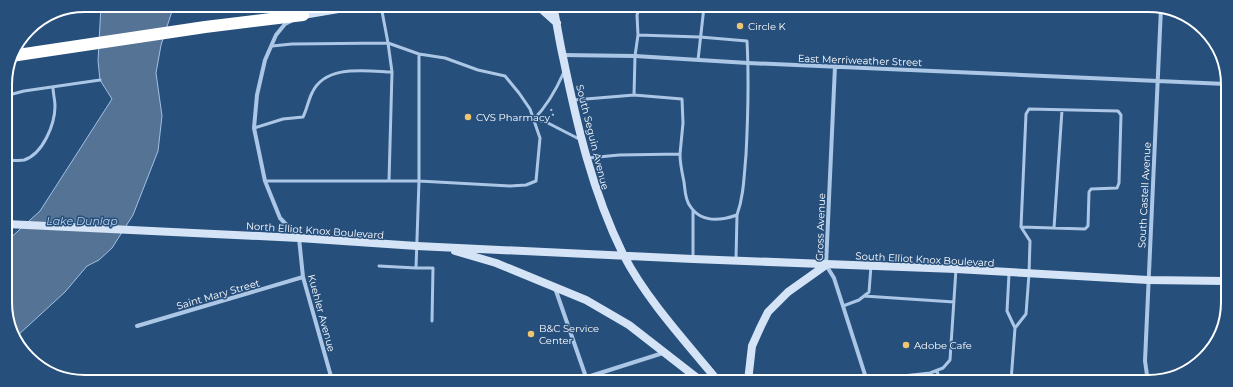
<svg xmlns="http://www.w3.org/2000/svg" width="1233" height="387" viewBox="0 0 1233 387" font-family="Montserrat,sans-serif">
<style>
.water{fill:#557394;stroke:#9fc2e5}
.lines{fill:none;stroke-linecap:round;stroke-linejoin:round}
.path{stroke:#abc7e5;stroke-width:2;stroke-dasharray:2 3;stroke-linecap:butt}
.lane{stroke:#abc7e5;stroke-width:3}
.street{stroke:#abc7e5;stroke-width:4}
.secondary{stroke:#d4e3f5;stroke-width:8}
.highway{stroke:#fff;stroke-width:12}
.poi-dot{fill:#eec570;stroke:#264f7c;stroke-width:1.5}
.labels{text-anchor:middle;stroke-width:3;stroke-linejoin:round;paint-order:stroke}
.poi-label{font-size:10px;fill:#fff;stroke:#264f7c;text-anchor:start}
.street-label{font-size:10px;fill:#fff;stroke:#264f7c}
.water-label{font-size:11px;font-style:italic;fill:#b6d1ed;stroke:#264f7c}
.rim{fill:none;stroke:#fff;stroke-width:2}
</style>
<rect width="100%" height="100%" fill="#264f7c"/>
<!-- water -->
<path class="water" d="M 101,5 L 174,5 L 161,45 L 156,73 L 162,116 L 158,151 L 133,215 L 112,248 L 99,260 L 87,266 L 65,292 L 16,337 L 6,318 L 6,242 L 40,211 L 112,99 L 100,80 L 98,61 Z"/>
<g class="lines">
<!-- path -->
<path class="path" d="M 551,109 L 553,115 L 552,118"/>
<!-- lane -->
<path class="lane" d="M 381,6 L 388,43 L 392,72 L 389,181
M 638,35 L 637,15 L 640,6
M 272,46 L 292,44 L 388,43 L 419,54 L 445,58 L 478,70 L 505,76 L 519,93 L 530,109 L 540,138 L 536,181 L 526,185 L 510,186 L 419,181 L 416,268 L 433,268 L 432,321
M 698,60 L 704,7
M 5,96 L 24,91 L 100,80
M 574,100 L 634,95 L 682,99 L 683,123 L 680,154
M 534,119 C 548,105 556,90 564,72
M 534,119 L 546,122 L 581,140
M 254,128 L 283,119 L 303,117 C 307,109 308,101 312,93 C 325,64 366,71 392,72
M 588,158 L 619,155 L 680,154 C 680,164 682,172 684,182 C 685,189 685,200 690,206 C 701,223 720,221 737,215 C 744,195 744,175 746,155 C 748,117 749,79 747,41 L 700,37 L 638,35 L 635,56 L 634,95
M 6,160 C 11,160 19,161 24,160 C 43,154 55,124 55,106 C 55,100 53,93 53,87
M 265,181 L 419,181 L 419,54
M 1054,228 L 1062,110
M 693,258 L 693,210
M 736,259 L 737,215
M 379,266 L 416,268
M 1009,274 L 1007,311 L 1015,328 L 1011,381
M 864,296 L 954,302
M 843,306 L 859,300 L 869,292 L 871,266
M 1015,328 L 1026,314 L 1029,274 L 1030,241 L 1021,227 L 1026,114 L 1029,109 L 1118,111 L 1121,115 L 1119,183 L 1117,188 L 1091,189 L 1089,192 L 1088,226 L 1085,229 L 1021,227
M 937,371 L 940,381
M 867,380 L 930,373 L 943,368 L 950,360 L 956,269"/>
<!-- street -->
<path class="street" d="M 291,21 L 285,24 L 276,35 L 265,60 L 257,95 L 254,128 L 265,181 L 280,218 L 299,238 L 303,277 L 332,380
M 563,55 L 635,56 L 748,63 L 1226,84
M 835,66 L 826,265 L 834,278 L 867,381
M 555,288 L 587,380
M 137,326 L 303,277
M 578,380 L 663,353
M 1148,382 L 1145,361 L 1161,8"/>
<!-- secondary -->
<path class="secondary" d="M 538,6 L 557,23
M 553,6 C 557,23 559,40 563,57 C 577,125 592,191 623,254 C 646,299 686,342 718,381
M 303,15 L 356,6
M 6,224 L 299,238 L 417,246 L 693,259 L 956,269 L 1148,280 L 1225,281
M 455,251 L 496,263 L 586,300 L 629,325 L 701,381
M 748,381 L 752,346 L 761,326 L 768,312 L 788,292 L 826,265"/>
<!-- highway -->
<path class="highway" d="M 11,56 L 205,27 L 303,15"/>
</g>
<!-- markers -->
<g class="poi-dot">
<circle cx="740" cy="26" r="4"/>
<circle cx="468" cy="117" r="4"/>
<circle cx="531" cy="334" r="4"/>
<circle cx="906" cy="345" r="4"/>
</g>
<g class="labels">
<!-- poi labels -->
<g class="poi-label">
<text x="748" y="30">Circle K</text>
<text x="476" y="121">CVS Pharmacy</text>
<text x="539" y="332">B&amp;C Service<tspan x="539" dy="12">Center</tspan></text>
<text x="914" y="349">Adobe Cafe</text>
</g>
<!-- street labels -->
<g class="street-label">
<text transform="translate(860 60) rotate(2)" y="4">East Merriweather Street</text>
<text transform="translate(593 137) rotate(76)" y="4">South Seguin Avenue</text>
<text transform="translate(1144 195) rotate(-87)" y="4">South Castell Avenue</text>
<text transform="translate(820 227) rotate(-88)" y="4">Gross Avenue</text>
<text transform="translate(315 230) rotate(4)" y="4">North Elliot Knox Boulevard</text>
<text transform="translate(925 259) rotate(3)" y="4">South Elliot Knox Boulevard</text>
<text transform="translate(218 294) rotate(-16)" y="4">Saint Mary Street</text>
<text transform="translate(322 313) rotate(75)" y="4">Kuehler Avenue</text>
</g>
<!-- water labels -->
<g class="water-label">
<text x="82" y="225">Lake Dunlap</text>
</g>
</g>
<!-- crop -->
<path d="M0 0H1233V387H0ZM85 12H1148A73 73 0 0 1 1221 85V302A73 73 0 0 1 1148 375H85A73 73 0 0 1 12 302V85A73 73 0 0 1 85 12Z" fill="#264f7c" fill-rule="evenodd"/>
<path class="rim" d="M85 12H1148A73 73 0 0 1 1221 85V302A73 73 0 0 1 1148 375H85A73 73 0 0 1 12 302V85A73 73 0 0 1 85 12Z"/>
</svg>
